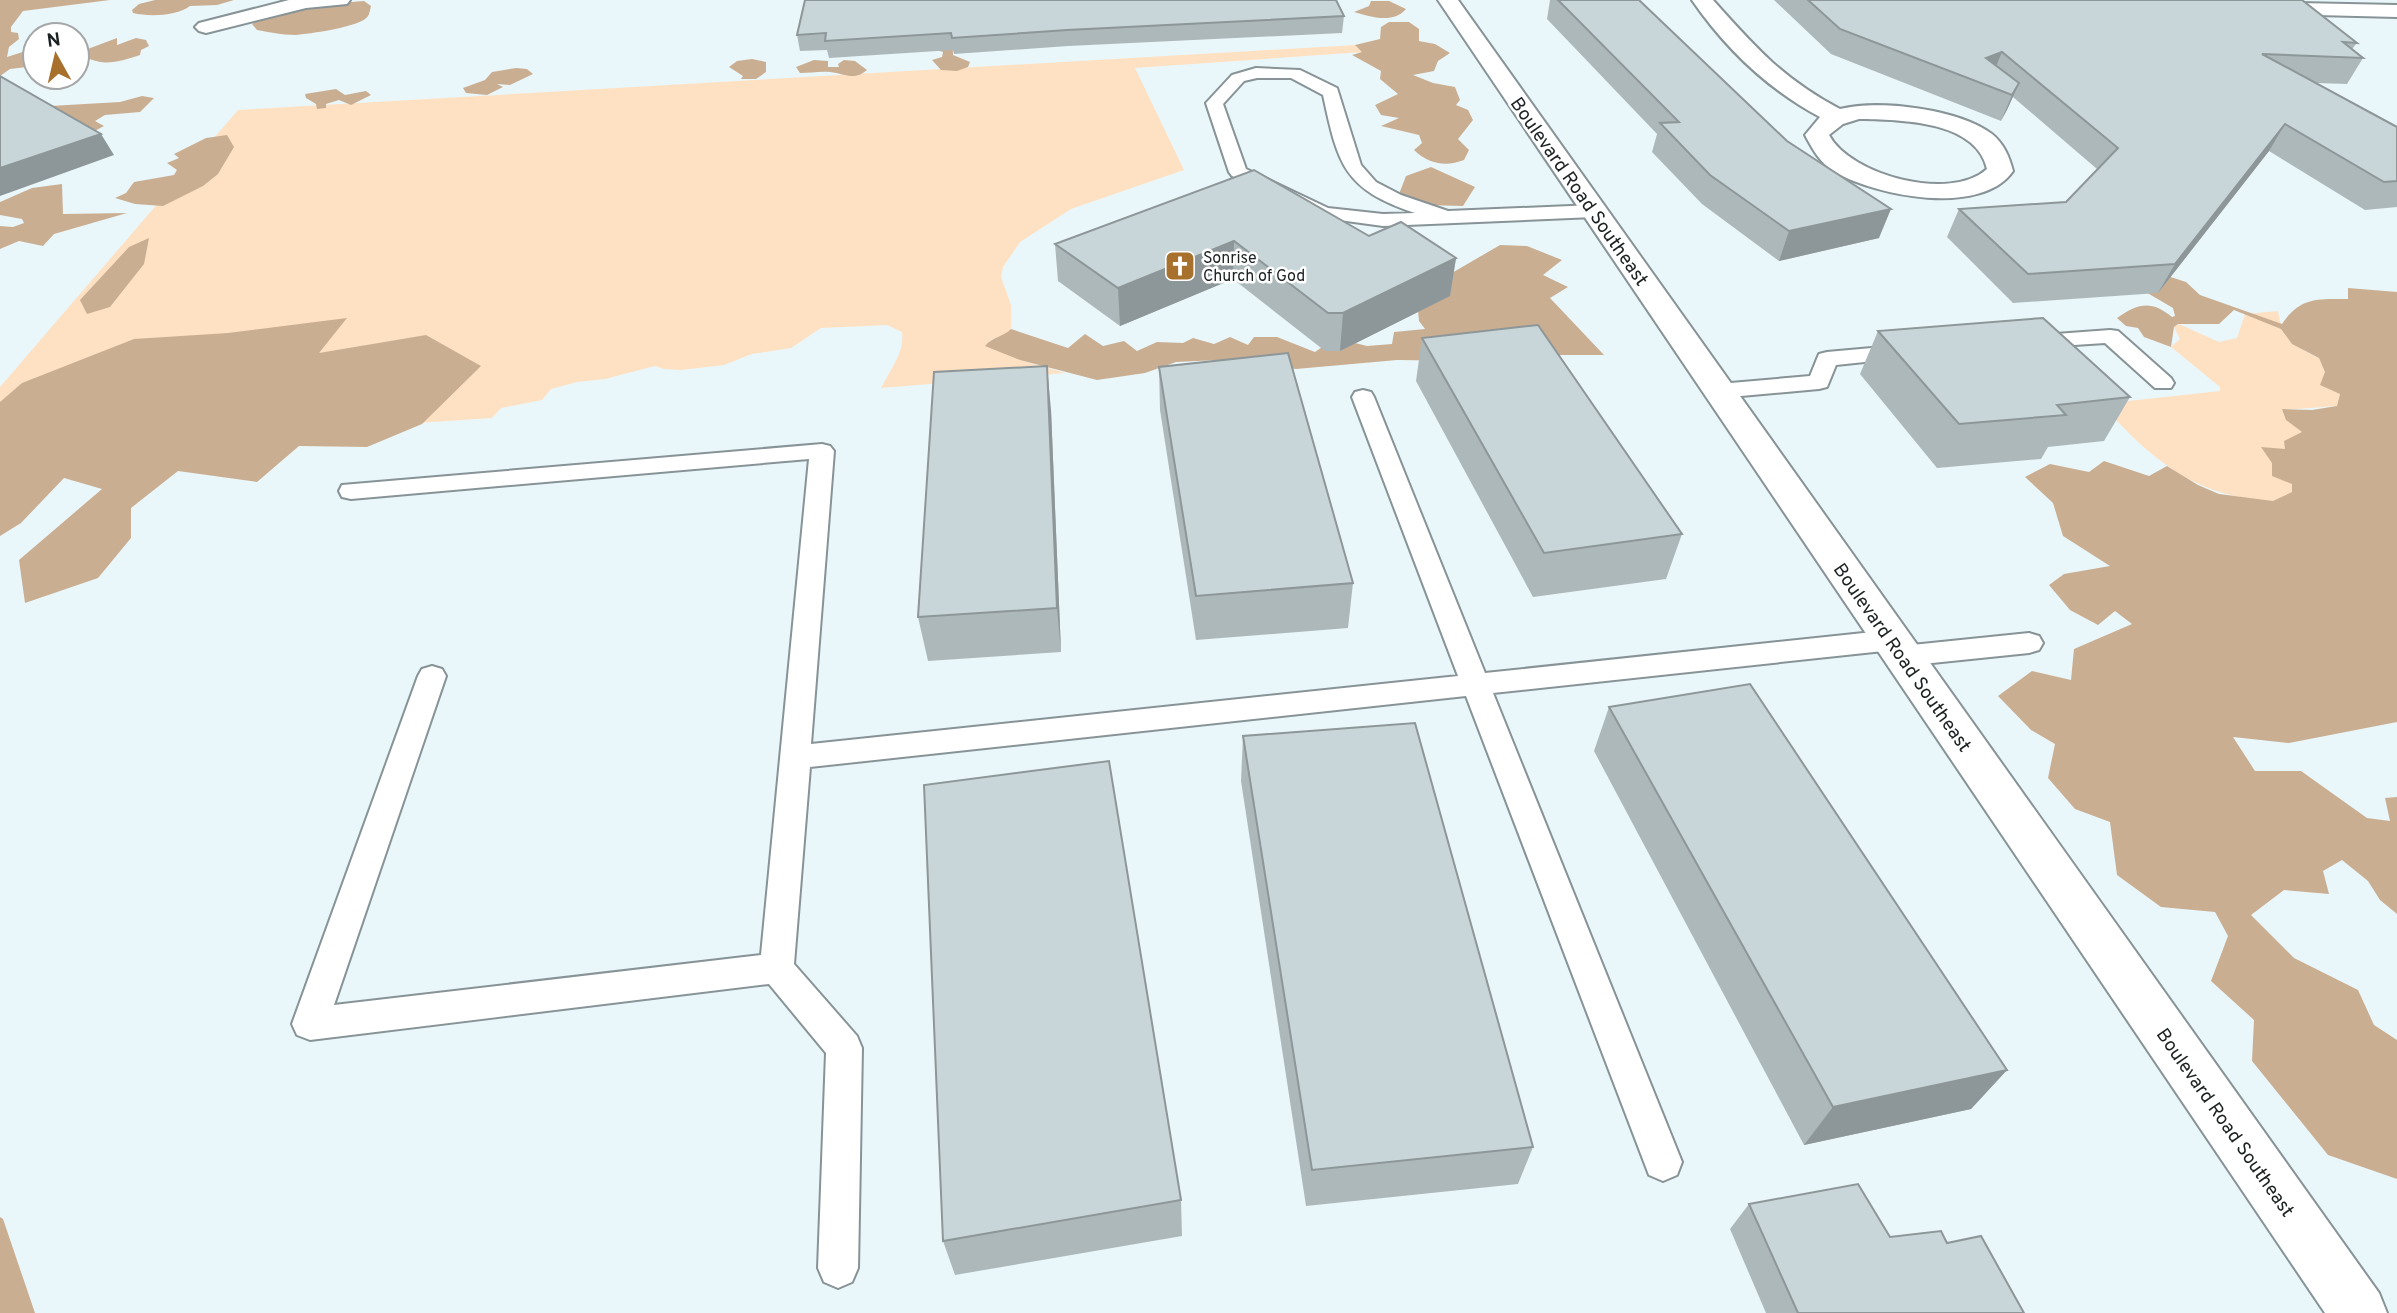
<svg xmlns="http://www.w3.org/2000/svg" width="2397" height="1313" viewBox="0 0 2397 1313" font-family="Overpass,sans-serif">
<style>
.green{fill:#fee1c3}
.forest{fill:#caae92}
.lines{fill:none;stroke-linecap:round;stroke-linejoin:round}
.lane-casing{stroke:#879396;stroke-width:4}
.street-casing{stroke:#879396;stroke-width:4}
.secondary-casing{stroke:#879396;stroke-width:4}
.lane{fill:#fff;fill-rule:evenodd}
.street{fill:#fff;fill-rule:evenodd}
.secondary{fill:#fff;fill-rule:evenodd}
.wall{fill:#adb8bb}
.shaded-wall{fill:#8d9698}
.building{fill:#c9d6d9;stroke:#8d9698;stroke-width:2}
.labels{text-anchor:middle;stroke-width:5;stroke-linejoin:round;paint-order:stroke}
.far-poi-label{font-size:16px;fill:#1c2122;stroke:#fff;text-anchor:start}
.street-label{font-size:19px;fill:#1c2122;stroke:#fff}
</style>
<rect width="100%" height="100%" fill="#eaf7fa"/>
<!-- green -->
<path class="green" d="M 1355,45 L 1363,52 L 1135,68 L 1184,170 L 1071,209 L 1020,242 L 1003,267 L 1001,277 L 1011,305 L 1011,329 L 1004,336 L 990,340 L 1020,360 L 1065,373 L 881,388 C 890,370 905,352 902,332 L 887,325 L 821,328 L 791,348 L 752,354 L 724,365 L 681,370 L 664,369 L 655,366 L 605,379 L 577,382 L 551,389 L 542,400 L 501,408 L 492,418 L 0,451 L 0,387 L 238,110 Z
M 2278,311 C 2283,342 2293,345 2319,358 L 2325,372 L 2340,394 L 2337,406 L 2283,410 L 2287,420 L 2302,432 L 2286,450 L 2262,447 L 2292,484 L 2292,492 C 2287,494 2279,500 2273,501 C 2265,502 2254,499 2246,498 C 2184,489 2142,449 2101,404 L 2220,391 L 2220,387 L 2171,347 L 2180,339 L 2174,327 L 2179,324 L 2219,342 L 2237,338 L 2245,314 Z"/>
<!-- forest -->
<path class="forest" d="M 0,0 L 110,0 L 23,11 L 11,27 L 11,32 L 18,33 L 19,39 L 9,47 L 7,57 L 35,48 L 35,66 L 10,69 L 0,76 Z
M 155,0 L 234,0 L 217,5 L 190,6 C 177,16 149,17 133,13 L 132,10 L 139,4 Z
M 364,1 L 371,6 C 371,6 369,16 368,16 C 362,27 308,34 295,35 C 282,35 269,32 257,30 L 252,24 L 277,8 Z
M 1371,1 L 1389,1 L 1406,9 C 1394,24 1370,17 1354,12 L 1369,6 Z
M 1389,22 L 1409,22 L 1419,29 L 1419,41 L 1435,44 L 1450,53 L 1438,61 L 1434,71 L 1413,75 L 1433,83 L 1455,87 L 1460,100 L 1456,105 L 1468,110 L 1473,120 L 1458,139 L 1469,150 L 1464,160 C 1446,167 1428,164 1414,150 L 1422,143 L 1419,135 L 1381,126 L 1399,118 L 1381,115 L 1375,105 L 1398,94 L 1380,79 L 1381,71 L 1352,55 L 1362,52 L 1355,45 L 1380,39 L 1381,27 Z
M 952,24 L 953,55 L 970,62 L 968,67 L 957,71 L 941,70 L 932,60 L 942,57 L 943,52 L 937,50 Z
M 117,38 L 117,45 L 136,38 L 146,40 L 149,46 L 141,50 L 140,55 C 129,59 112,64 100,62 C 90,60 87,57 77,59 L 77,53 Z
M 752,59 L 766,62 L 766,72 L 756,79 L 741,79 L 743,76 L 729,67 L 737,61 Z
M 814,60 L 828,61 L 828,67 L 839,67 L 838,64 L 844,60 L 855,61 L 867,70 C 854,81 846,74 830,72 C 820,71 810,73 800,73 L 796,67 Z
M 516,68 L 527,69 L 533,74 L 510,85 L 497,84 L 503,87 L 487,95 L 466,93 L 463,88 L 485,80 L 492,72 Z
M 336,89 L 345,95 L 366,91 L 371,95 L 351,105 L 339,100 L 326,104 L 326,108 L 317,109 L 316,104 L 306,98 L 305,94 Z
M 142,96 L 154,98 L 140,112 L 105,115 L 95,121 L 104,126 L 91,133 L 50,106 L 120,102 Z
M 227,135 L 234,147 L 218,174 L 203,186 L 163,206 L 135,204 L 115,198 L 126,193 L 134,182 L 174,175 L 177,170 L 167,163 L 179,158 L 174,154 L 206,138 Z
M 1431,167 L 1475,187 L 1463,206 L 1425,205 L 1399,194 L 1406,176 Z
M 62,184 L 63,214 L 127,213 L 54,234 L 43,246 L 19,241 L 0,249 L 0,226 L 13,227 L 24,223 L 22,219 L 0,215 L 0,202 L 32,188 Z
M 149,238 L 144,264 L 110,307 L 87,314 L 80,300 L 129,247 Z
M 1500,245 L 1527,246 L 1562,260 L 1543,275 L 1568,287 L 1550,298 L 1604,355 L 1520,355 L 1467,361 L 1397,360 L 1296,369 L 1218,360 L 1176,362 L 1145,373 L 1097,380 L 1020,360 L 985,346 C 992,337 1003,337 1011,329 L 1068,348 L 1085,334 L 1103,346 L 1124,341 L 1137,351 L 1157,342 L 1183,343 L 1193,338 L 1214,344 L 1230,337 L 1248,345 L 1254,337 L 1277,337 L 1315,352 L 1335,338 L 1367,346 L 1392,344 L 1394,332 L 1425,329 L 1419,321 L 1417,300 L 1445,277 Z
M 2152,271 L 2186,282 L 2200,295 L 2282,324 C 2300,297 2317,299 2348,299 L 2348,288 L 2397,292 L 2397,722 L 2289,743 L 2233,737 L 2255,771 L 2301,771 L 2367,818 L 2390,821 L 2385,798 L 2397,797 L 2397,914 L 2380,900 L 2368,881 L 2342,860 L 2323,871 L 2329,894 L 2284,890 L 2251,915 L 2294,958 L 2358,990 L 2374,1025 L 2397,1040 L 2397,1179 L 2328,1155 L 2252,1061 L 2254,1020 L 2211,981 L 2228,936 L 2215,912 L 2161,907 L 2117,875 L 2110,822 L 2075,809 L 2048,778 L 2055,744 L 2031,730 L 1998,696 L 2032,671 L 2071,680 L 2074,649 L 2132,624 L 2115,611 L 2098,625 L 2070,610 L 2049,585 L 2064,574 L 2110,566 L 2063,536 L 2053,503 L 2025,477 L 2050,464 L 2089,472 L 2104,461 L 2149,476 L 2167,466 L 2198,485 L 2219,494 L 2273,501 L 2292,492 L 2292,484 L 2272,476 L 2272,463 L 2261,447 L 2285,449 L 2284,441 L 2302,432 L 2286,420 L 2282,409 L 2312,410 L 2337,406 L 2340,394 L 2320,385 L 2325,372 L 2319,358 L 2292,344 L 2281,329 L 2234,310 L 2219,324 L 2178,324 L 2174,327 L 2171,347 L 2144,337 L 2138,328 L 2126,326 L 2117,318 C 2138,303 2152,300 2172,317 L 2175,316 L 2173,308 L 2132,284 Z
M 347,318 L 319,353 L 426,335 L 481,366 L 422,424 L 367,447 L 299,446 L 257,482 L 178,471 L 131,508 L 131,538 L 98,578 L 25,603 L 19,560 L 102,489 L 64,478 L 21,523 L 0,536 L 0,402 L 22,383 L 134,339 L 228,333 Z
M 0,1217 L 3,1219 L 35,1313 L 0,1313 Z"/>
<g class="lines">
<!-- lane casing -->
<g class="lane-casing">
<path id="lane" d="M 1256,68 L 1300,70 L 1337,88 L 1361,165 L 1376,182 L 1401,195 L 1448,211 L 1594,205 L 1603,211 L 1594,217 L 1383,226 L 1317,217 L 1232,176 L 1229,172 L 1206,103 L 1232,75 ZM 1257,78 L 1291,78 L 1323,95 C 1338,164 1343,189 1415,213 L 1383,214 L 1328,208 L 1246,169 L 1223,104 L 1244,81 Z
M 2110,330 L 2118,331 L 2171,378 L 2174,383 L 2171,388 L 2155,388 L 2105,343 L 2029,348 L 2021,347 L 2018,342 L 2021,337 L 2029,336 Z
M 1905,345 L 1913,347 L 1916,352 L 1913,357 L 1836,365 L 1827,387 L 1819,389 L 1719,398 L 1711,396 L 1708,391 L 1711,386 L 1719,384 L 1810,376 L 1819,354 L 1827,352 Z
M 1363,390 L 1371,392 L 1374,397 L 1485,673 L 1892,630 L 1902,633 L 1906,640 L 1902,646 L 2029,633 L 2039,636 L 2043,643 L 2039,650 L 2029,653 L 1903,666 L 1893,663 L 1889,656 L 1893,650 L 1493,693 L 1682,1162 L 1677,1175 L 1663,1181 L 1649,1175 L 1466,696 L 810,767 L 794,964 L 857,1036 L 862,1048 L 858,1268 L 852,1282 L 838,1288 L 824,1282 L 818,1268 L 826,1053 L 769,984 L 310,1040 L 297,1035 L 292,1024 L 418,676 L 422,669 L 432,666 L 442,669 L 446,676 L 334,1005 L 761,955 L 809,459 L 351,499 L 342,497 L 339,491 L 342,485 L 822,444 L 830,446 L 834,451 L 811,744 L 1458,676 L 1352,397 L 1355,392 Z"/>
</g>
<!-- street casing -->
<g class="street-casing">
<path id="street" d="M 289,0 L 350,0 L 347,4 L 306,8 L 206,33 L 199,31 L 195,27 L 199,23 Z
M 1692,0 L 1713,0 C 1755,47 1783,79 1840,109 C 1880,99 1959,109 1992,134 C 2004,144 2009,156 2013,171 C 1981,217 1876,196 1835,172 C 1820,163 1813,150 1805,135 L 1820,117 C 1769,90 1725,48 1692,0 ZM 1859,119 C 1900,120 1976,120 1987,169 C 1951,202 1851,176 1829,135 L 1843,124 Z
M 2161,0 L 2397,5 L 2397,17 L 2241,13 L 2171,6 L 2164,4 Z"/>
</g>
<!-- secondary casing -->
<g class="secondary-casing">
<path id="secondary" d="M 1438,0 L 1458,0 L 2379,1293 L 2387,1313 L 2325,1313 Z"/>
</g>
<!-- lane -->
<use href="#lane" class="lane"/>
<!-- street -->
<use href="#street" class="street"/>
<!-- secondary -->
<use href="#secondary" class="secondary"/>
</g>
<!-- wall -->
<path class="wall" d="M 1550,0 L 1639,0 L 1879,238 L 1779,261 L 1702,204 L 1652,152 L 1657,134 L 1547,19 Z
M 1774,0 L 2302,0 L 2357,43 L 2352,49 L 2363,58 L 2347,84 L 2315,83 L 2397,127 L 2397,207 L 2365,210 L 2269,151 L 2158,293 L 2013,303 L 1947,237 L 1959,209 L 2066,202 L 2097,169 L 2013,97 L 2001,121 L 1831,54 Z
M 1344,16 L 1342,33 L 1068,46 L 954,54 L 953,50 L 829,58 L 827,50 L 800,51 L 797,35 Z
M 1369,236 L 1456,258 L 1450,296 L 1340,351 L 1325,351 L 1233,279 L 1120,326 L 1058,281 L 1055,244 Z
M 1878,331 L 2130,397 L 2104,441 L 2048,447 L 2041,459 L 1937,468 L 1860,374 Z
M 1422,338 L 1682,534 L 1666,579 L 1533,597 L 1416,381 Z
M 1159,367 L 1353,583 L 1348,628 L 1196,640 L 1160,410 Z
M 1051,410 L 1061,652 L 928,661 L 918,617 Z
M 1609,707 L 2007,1070 L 1971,1109 L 1804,1145 L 1594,751 Z
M 1243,736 L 1533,1147 L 1518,1184 L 1306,1206 L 1241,781 Z
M 1181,1200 L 1182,1236 L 955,1275 L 943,1241 Z
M 1749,1204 L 1890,1237 L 1947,1243 L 2024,1313 L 1766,1313 L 1730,1229 Z"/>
<!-- shaded-wall -->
<path class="shaded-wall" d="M 2002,52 L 1991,78 L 1986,58 Z
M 2019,83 L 2007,110 L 2001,121 L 2012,95 Z
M 2285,124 L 2269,151 L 2158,293 L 2175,264 Z
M 101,134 L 114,155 L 0,196 L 0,168 Z
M 1891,209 L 1879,238 L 1779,261 L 1789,231 Z
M 1234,241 L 1233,279 L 1120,326 L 1118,288 Z
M 1456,258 L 1450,296 L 1340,351 L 1343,313 Z
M 1047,366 L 1051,410 L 1061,652 L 1057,608 Z
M 2007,1070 L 1971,1109 L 1804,1145 L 1833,1107 Z"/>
<!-- building -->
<path class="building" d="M 805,0 L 1336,0 L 1344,16 L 1067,30 L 952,38 L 951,33 L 825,41 L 826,33 L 797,35 Z
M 1558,0 L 1639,0 L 1787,141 L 1891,209 L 1789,231 L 1710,175 L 1660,123 L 1679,122 Z
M 1808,0 L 2302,0 L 2357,43 L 2343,42 L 2363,58 L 2262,54 L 2397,127 L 2397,181 L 2384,182 L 2285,124 L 2175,264 L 2028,274 L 1959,209 L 2066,202 L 2118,148 L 2002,52 L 1986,58 L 2019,83 L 2012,95 L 1840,29 Z
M 0,76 L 101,134 L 0,168 Z
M 1254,170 L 1369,236 L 1401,222 L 1456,258 L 1343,313 L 1328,313 L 1234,241 L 1118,288 L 1055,244 Z
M 2043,318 L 2130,397 L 2057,405 L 2066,415 L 1959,424 L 1878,331 Z
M 1538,325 L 1682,534 L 1544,553 L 1422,338 Z
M 1288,353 L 1353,583 L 1196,596 L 1159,367 Z
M 1047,366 L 1057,608 L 918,617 L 934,372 Z
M 1750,684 L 2007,1070 L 1833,1107 L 1609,707 Z
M 1415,723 L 1533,1147 L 1312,1170 L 1243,736 Z
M 1109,761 L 1181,1200 L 943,1241 L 924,785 Z
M 1858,1184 L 1890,1237 L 1941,1231 L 1947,1243 L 1981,1236 L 2024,1313 L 1798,1313 L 1749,1204 Z"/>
<!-- icons -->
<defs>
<g id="church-square" transform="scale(1.575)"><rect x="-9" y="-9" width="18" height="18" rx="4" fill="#a8702d" stroke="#fff"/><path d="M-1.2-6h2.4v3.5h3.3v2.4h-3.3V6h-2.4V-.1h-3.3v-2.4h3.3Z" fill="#fff"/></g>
</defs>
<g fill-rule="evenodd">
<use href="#church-square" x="1180" y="266"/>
</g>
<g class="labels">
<!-- far-poi labels -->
<g class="far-poi-label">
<text x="1203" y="263">Sonrise<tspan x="1203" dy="18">Church of God</tspan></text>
</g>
<!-- street labels -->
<g class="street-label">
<text transform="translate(1580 191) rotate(55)" y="7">Boulevard Road Southeast</text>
<text transform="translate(1903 657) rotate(55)" y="7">Boulevard Road Southeast</text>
<text transform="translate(2226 1122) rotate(55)" y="7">Boulevard Road Southeast</text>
</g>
</g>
<!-- north arrow -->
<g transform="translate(56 56) rotate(352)"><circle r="33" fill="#ffffff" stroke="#a4a6a7" stroke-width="2"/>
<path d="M0-5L12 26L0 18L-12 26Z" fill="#a8702d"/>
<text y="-10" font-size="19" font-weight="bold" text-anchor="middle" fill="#1c2122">N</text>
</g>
</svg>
